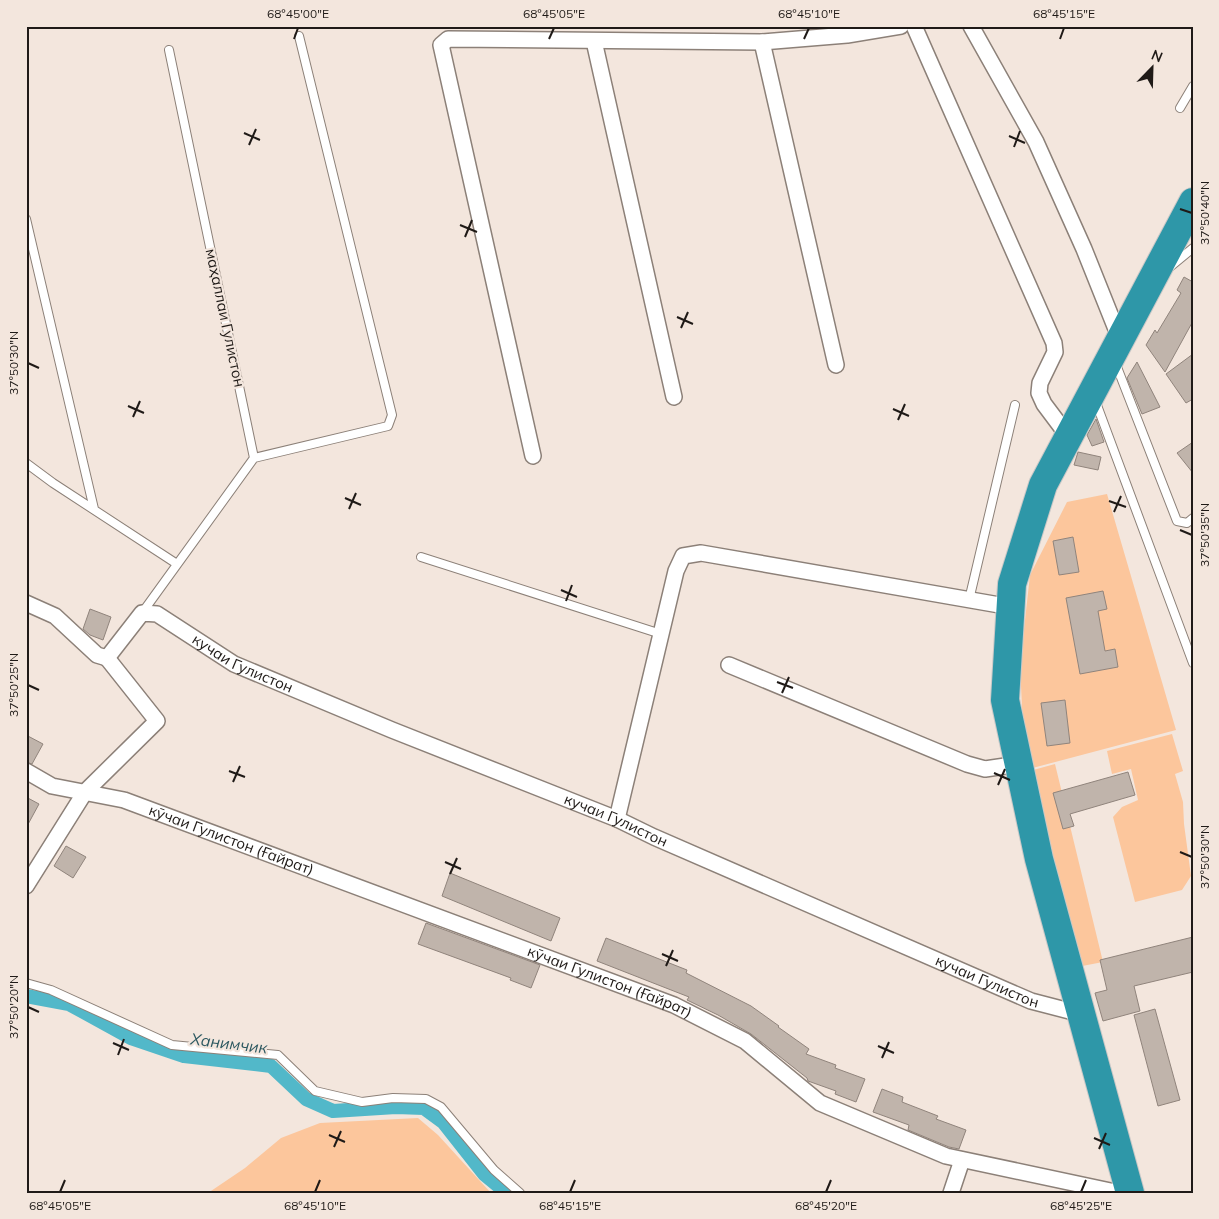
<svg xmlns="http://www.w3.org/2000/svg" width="1219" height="1219" viewBox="0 0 1219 1219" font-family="Mulish,sans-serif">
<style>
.green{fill:#fcc69c}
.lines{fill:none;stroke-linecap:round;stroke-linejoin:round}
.canal{stroke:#52b8c9;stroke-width:14}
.building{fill:#c0b4ab;stroke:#90847c}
.lane-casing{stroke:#8c8078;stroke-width:10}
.street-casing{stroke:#8c8078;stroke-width:18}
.highway-casing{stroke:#c9c8c7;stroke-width:30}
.lane{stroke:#fff;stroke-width:8}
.street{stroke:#fff;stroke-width:15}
.highway{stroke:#2e97a8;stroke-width:28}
.ticks{fill:none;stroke:#1f1a17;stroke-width:2}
.labels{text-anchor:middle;stroke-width:4.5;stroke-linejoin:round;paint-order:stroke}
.street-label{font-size:15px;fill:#1f1a17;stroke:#f3e6dd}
.water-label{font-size:16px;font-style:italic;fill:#2c5860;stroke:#f3e6dd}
.neatline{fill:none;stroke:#1f1a17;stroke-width:2}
.ticks-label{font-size:12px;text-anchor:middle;fill:#1f1a17}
</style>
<rect width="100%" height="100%" fill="#f3e6dd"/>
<!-- green -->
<path class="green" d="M 1107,494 L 1176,730 L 1025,770 L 1020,665 L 1030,575 L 1067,502 Z
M 1172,734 L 1183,771 L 1175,774 L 1183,802 L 1184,824 L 1191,876 L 1182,890 L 1135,902 L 1113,817 L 1122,807 L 1138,800 L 1131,769 L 1112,774 L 1107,751 Z
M 1055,764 L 1103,962 L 1077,967 L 1026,772 Z
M 418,1118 L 438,1135 L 491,1193 L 208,1193 L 245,1168 L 281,1138 L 320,1123 Z"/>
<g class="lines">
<!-- canal -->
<path class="canal" d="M 26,996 L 69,1004 L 131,1038 L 184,1056 L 271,1066 L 306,1099 L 333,1111 L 396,1107 L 424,1108 L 443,1122 L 484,1174 L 507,1193"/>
</g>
<!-- building -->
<path class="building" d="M 1184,277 L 1193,282 L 1193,321 L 1165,372 L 1146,345 L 1155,330 L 1157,333 L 1181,293 L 1177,290 Z
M 1193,354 L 1193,399 L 1186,403 L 1166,374 Z
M 1137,362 L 1160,407 L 1142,414 L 1127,378 Z
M 1096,419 L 1104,442 L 1092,446 L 1087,435 Z
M 1193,442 L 1193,473 L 1177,453 Z
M 1078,452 L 1101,457 L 1098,470 L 1074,465 Z
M 1073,537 L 1079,572 L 1059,575 L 1053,541 Z
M 1103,591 L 1107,609 L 1098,611 L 1105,651 L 1115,649 L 1118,667 L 1080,674 L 1066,598 Z
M 90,609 L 111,617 L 103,640 L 90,635 L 83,629 Z
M 1065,700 L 1070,743 L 1047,746 L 1041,703 Z
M 26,735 L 43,744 L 32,764 L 26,762 Z
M 1128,772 L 1135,795 L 1070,814 L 1074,826 L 1063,829 L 1053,793 Z
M 26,797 L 39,804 L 26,828 Z
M 66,846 L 86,857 L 73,878 L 54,866 Z
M 450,873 L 560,918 L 551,941 L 442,896 Z
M 426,923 L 540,965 L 531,988 L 510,980 L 511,978 L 418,944 Z
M 1193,937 L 1193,972 L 1134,986 L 1140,1011 L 1103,1021 L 1095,993 L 1107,990 L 1100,960 Z
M 606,938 L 687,970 L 686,973 L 751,1006 L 779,1026 L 778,1027 L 809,1049 L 806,1054 L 836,1065 L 835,1068 L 865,1079 L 856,1102 L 835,1094 L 836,1091 L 808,1081 L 807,1078 L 751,1034 L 718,1015 L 687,1000 L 689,997 L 597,961 Z
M 1155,1009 L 1180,1100 L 1158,1106 L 1134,1015 Z
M 882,1089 L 903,1097 L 902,1102 L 938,1116 L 936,1119 L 966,1130 L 959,1149 L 949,1147 L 908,1130 L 909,1125 L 873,1112 Z"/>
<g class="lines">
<!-- lane casing -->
<g class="lane-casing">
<path id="lane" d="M 1180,108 L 1193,86
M 26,219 L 94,509
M 1170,267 L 1193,248
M 1115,362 L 1177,521 L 1187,523 L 1193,518
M 1095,400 L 1193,663
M 254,458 L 388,426 L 392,415 L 299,36
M 26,463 L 53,483 L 177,564
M 421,557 L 661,634
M 969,600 L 1015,405
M 142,613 L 254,458 L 169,50
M 26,983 L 51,990 L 172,1045 L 278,1055 L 315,1091 L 362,1102 L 393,1098 L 426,1099 L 441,1107 L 494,1170 L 520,1193"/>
</g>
<!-- street casing -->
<g class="street-casing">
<g id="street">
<path d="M 914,26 L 1054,343 L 1055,352 L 1040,383 L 1039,393 L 1044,404 L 1068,436"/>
<path d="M 971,26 L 1036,142 L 1084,249 L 1120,339"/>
<path d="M 594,41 L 674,397"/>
<path d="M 762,42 L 836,365"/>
<path d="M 533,456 L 441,45 L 448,39 L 762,42 L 847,35 L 901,26"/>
<path id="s1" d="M 26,603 L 55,616 L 97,655 L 107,658 L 142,613 L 157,614 L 234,664 L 392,730 L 617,819 L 654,837 L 1031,1001 L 1081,1014"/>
<path d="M 729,665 L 967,764 L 985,769 L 1019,764"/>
<path id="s2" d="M 26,771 L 52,786 L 124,800 L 674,1005 L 745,1041 L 820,1103 L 946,1156 L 1120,1193"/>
<path d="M 617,819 L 676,571 L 683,556 L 701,553 L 1011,607"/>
<path d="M 26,886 L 85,792 L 157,721 L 107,658"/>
<path d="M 951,1193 L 962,1160"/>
</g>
</g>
<!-- highway casing -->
<g class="highway-casing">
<path id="highway" d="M 1130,1193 L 1039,859 L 1005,700 L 1012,584 L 1043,485 L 1193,202"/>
</g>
<!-- lane -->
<use href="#lane" class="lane"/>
<!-- street -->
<use href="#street" class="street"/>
<!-- highway -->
<use href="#highway" class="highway"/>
</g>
<!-- ticks -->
<path class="ticks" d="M 294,39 L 298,28M 549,39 L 554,28M 804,39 L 809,28M 1060,39 L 1064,28M 244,133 L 260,140M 1009,136 L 1025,143M 249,145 L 256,129M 1014,147 L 1020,131M 1180,209 L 1192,213M 460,225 L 477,232M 465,237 L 472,220M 677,317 L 693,324M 681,328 L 688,312M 28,363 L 39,368M 128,406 L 144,413M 893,409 L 909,416M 133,417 L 140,401M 898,420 L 905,404M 345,498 L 361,505M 1109,501 L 1126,507M 349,509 L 356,493M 1114,512 L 1121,496M 1180,530 L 1192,535M 561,590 L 577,597M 566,601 L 572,585M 777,682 L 793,688M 28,685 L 39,690M 782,693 L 789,677M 229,771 L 245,777M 994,773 L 1010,780M 233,782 L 240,766M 998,785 L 1005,769M 1180,852 L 1192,857M 445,862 L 461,869M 450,874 L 457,858M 662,954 L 678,961M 666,966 L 673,950M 28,1007 L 39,1012M 113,1043 L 129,1050M 878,1046 L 894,1053M 118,1055 L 124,1039M 882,1058 L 889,1042M 329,1135 L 345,1142M 1094,1138 L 1110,1145M 334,1147 L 341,1131M 1099,1149 L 1106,1133M 60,1192 L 65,1180M 315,1192 L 320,1180M 570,1192 L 575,1180M 826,1192 L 831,1180M 1081,1192 L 1086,1180"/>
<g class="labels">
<!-- street labels -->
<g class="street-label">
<text transform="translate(225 318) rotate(78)" y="5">маҳаллаи Гулистон</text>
<text dy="5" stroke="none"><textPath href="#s1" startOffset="271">кучаи Гулистон</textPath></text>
<text dy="5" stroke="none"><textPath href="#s1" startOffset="676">кучаи Гулистон</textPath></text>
<text dy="5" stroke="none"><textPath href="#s2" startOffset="218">кӯчаи Гулистон (Ғайрат)</textPath></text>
<text dy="5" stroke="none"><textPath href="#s1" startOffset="1081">кучаи Гулистон</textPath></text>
<text dy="5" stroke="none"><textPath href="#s2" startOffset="622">кӯчаи Гулистон (Ғайрат)</textPath></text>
</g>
<!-- water labels -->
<g class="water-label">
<text transform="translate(229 1043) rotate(7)" y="6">Ханимчик</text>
</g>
</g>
<!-- border -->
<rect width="1219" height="1219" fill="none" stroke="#f3e6dd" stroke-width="55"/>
<!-- north arrow -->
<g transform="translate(1152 68) rotate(23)" stroke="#f3e6dd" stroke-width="4" paint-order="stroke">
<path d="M0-4L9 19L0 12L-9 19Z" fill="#1f1a17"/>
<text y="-8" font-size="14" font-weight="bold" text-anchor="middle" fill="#1f1a17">N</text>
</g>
<rect x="28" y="28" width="1164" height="1164" class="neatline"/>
<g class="ticks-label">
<text x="298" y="18">68°45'00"E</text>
<text x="554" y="18">68°45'05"E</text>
<text x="809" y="18">68°45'10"E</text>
<text x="1064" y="18">68°45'15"E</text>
<text transform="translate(1205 213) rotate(-90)" y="4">37°50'40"N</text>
<text transform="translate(14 363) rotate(-90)" y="4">37°50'30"N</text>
<text transform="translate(1205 535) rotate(-90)" y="4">37°50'35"N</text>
<text transform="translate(14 685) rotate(-90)" y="4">37°50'25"N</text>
<text transform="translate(1205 857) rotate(-90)" y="4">37°50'30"N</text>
<text transform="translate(14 1007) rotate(-90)" y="4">37°50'20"N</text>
<text x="60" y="1210">68°45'05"E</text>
<text x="315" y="1210">68°45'10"E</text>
<text x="570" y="1210">68°45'15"E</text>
<text x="826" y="1210">68°45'20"E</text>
<text x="1081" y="1210">68°45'25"E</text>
</g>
</svg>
